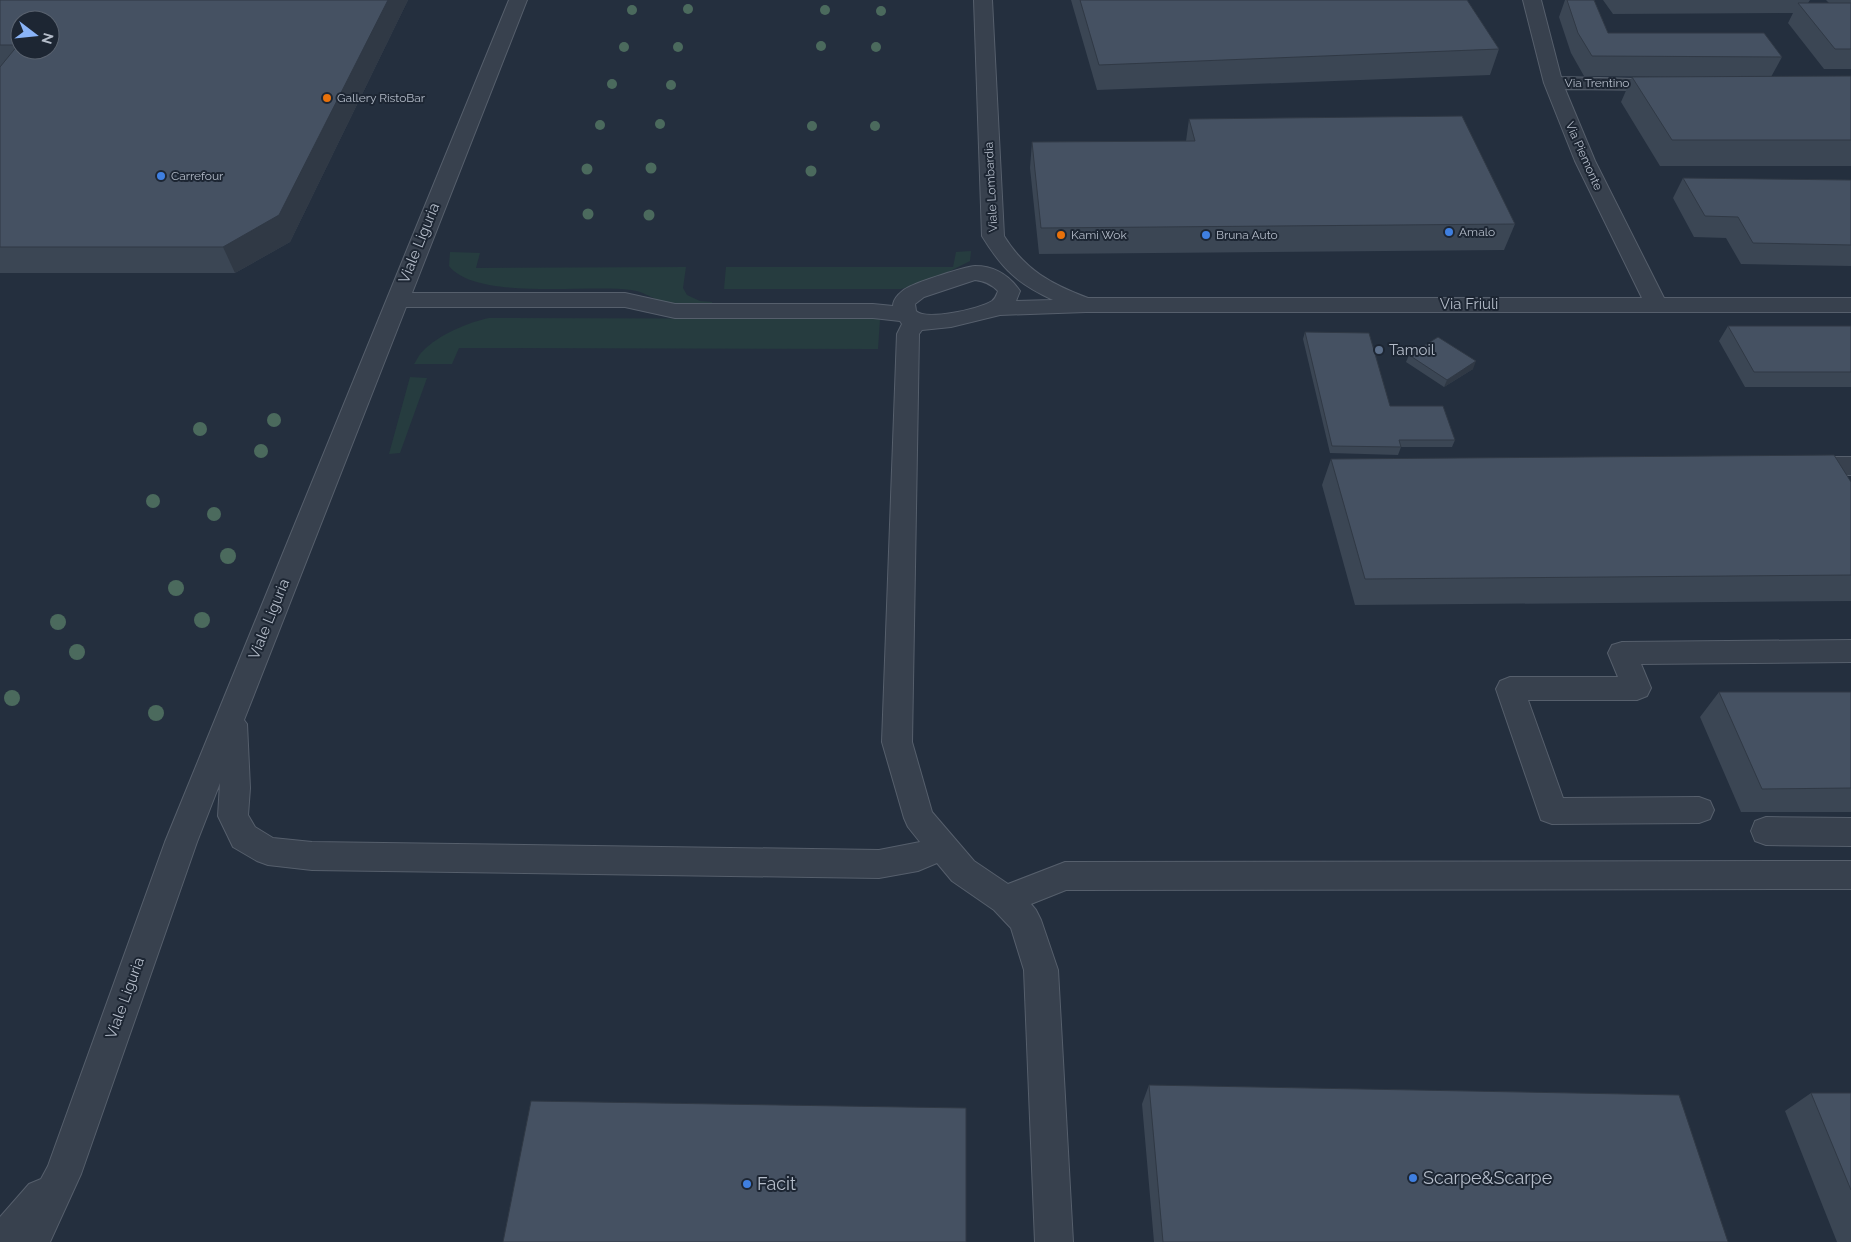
<svg xmlns="http://www.w3.org/2000/svg" width="1851" height="1242" viewBox="0 0 1851 1242" font-family="Raleway,sans-serif">
<style>
.green{fill:#263c3f}
.lines{fill:none;stroke-linecap:round;stroke-linejoin:round}
.service-casing{stroke:#565f6c;stroke-width:2}
.minor-casing{stroke:#565f6c;stroke-width:2}
.service{fill:#38414e;fill-rule:evenodd}
.minor{fill:#38414e;fill-rule:evenodd}
.tree{fill:#4b6a5d}
.wall{fill:#3b4654}
.shaded-wall{fill:#303945}
.building{fill:#455162;stroke:#303945;fill-rule:evenodd}
.food-dot{fill:#e8710a;stroke:#1d2633;stroke-width:2}
.shop-dot{fill:#3f7fe0;stroke:#1d2633;stroke-width:2}
.service-dot{fill:#5c6f8a;stroke:#1d2633;stroke-width:2}
.labels{text-anchor:middle;stroke-width:4;stroke-linejoin:round;paint-order:stroke}
.far-street-label{font-size:12px;fill:#b4bcc9;stroke:#1d2633}
.far-poi-label{font-size:12px;fill:#b4bcc9;stroke:#1d2633;text-anchor:start}
.street-label{font-size:15px;fill:#b4bcc9;stroke:#1d2633}
.poi-label{font-size:15px;fill:#b4bcc9;stroke:#1d2633;text-anchor:start}
.near-poi-label{font-size:18px;fill:#b4bcc9;stroke:#1d2633;text-anchor:start}
</style>
<rect width="100%" height="100%" fill="#242f3e"/>
<!-- green -->
<path class="green" d="M 971,251 L 970,261 L 930,281 L 901,289 L 724,289 L 726,267 L 953,267 L 956,252 Z
M 450,252 L 480,253 L 476,268 L 686,267 L 683,288 L 687,295 L 700,301 L 712,302 L 712,304 C 696,304 678,307 663,302 C 651,298 643,291 631,290 C 588,284 477,301 449,266 Z
M 489,318 L 880,319 L 878,349 L 459,348 L 452,364 L 414,364 C 417,360 419,354 423,351 C 438,335 469,322 489,318 Z
M 410,377 L 427,378 L 400,453 L 389,454 Z"/>
<g class="lines">
<!-- service casing -->
<g class="service-casing">
<path id="service" d="M 1851,640 L 1851,662 L 1641,664 L 1651,688 L 1647,696 L 1637,700 L 1528,700 L 1563,798 L 1699,797 L 1710,801 L 1714,810 L 1710,819 L 1699,823 L 1552,824 L 1541,820 L 1496,689 L 1500,681 L 1510,677 L 1618,677 L 1608,653 L 1612,645 L 1622,642 Z
M 1766,817 L 1851,818 L 1851,846 L 1766,845 L 1755,841 L 1751,831 L 1755,821 Z"/>
</g>
<!-- minor casing -->
<g class="minor-casing">
<path id="minor" d="M 509,0 L 527,0 L 412,293 L 625,293 L 675,304 L 873,304 L 893,306 C 893,298 902,290 909,287 C 920,281 964,267 975,266 C 995,266 1009,275 1020,291 L 1016,301 L 1053,300 C 1017,283 1003,270 982,236 L 974,0 L 992,0 L 1004,236 C 1025,270 1051,284 1088,298 L 1642,298 L 1575,161 L 1544,83 L 1523,0 L 1541,0 L 1561,77 L 1674,80 L 1676,84 L 1674,88 L 1667,90 L 1565,89 L 1595,161 L 1664,298 L 1851,298 L 1851,312 L 1086,312 L 1000,315 L 951,327 L 922,330 L 919,334 L 912,742 L 932,812 L 974,861 L 1008,884 L 1065,862 L 1851,861 L 1851,889 L 1066,890 L 1031,904 L 1036,910 L 1041,920 L 1058,970 L 1073,1242 L 1035,1242 L 1024,970 L 1011,928 L 994,910 L 952,881 L 937,863 L 918,871 L 879,878 L 312,870 L 268,865 L 257,861 L 233,847 L 218,816 L 220,783 L 197,842 L 81,1174 L 50,1242 L 0,1242 L 0,1217 L 29,1184 L 41,1179 L 48,1166 L 165,842 ZM 975,280 C 985,281 991,284 998,291 C 996,296 996,298 992,301 C 980,309 926,321 916,311 L 915,304 L 924,297 ZM 406,307 L 625,307 L 675,318 L 873,318 L 900,321 L 902,324 L 897,334 L 882,742 L 904,818 L 908,827 L 920,842 L 879,850 L 312,842 L 273,838 L 255,827 L 248,815 L 250,788 L 247,724 L 244,720 Z
M 1805,457 L 1851,457 L 1851,475 L 1805,475 L 1796,472 L 1793,466 L 1796,460 Z"/>
</g>
<!-- service -->
<use href="#service" class="service"/>
<!-- minor -->
<use href="#minor" class="minor"/>
</g>
<!-- trees -->
<g class="tree">
<circle cx="688" cy="9" r="5"/>
<circle cx="632" cy="10" r="5"/>
<circle cx="825" cy="10" r="5"/>
<circle cx="881" cy="11" r="5"/>
<circle cx="821" cy="46" r="5"/>
<circle cx="624" cy="47" r="5"/>
<circle cx="678" cy="47" r="5"/>
<circle cx="876" cy="47" r="5"/>
<circle cx="612" cy="84" r="5"/>
<circle cx="671" cy="85" r="5"/>
<circle cx="660" cy="124" r="5"/>
<circle cx="600" cy="125" r="5"/>
<circle cx="812" cy="126" r="5"/>
<circle cx="875" cy="126" r="5"/>
<circle cx="651" cy="168" r="5.5"/>
<circle cx="587" cy="169" r="5.5"/>
<circle cx="811" cy="171" r="5.5"/>
<circle cx="588" cy="214" r="5.5"/>
<circle cx="649" cy="215" r="5.5"/>
<circle cx="274" cy="420" r="7"/>
<circle cx="200" cy="429" r="7"/>
<circle cx="261" cy="451" r="7"/>
<circle cx="153" cy="501" r="7"/>
<circle cx="214" cy="514" r="7"/>
<circle cx="228" cy="556" r="8"/>
<circle cx="176" cy="588" r="8"/>
<circle cx="202" cy="620" r="8"/>
<circle cx="58" cy="622" r="8"/>
<circle cx="77" cy="652" r="8"/>
<circle cx="12" cy="698" r="8"/>
<circle cx="156" cy="713" r="8"/>
</g>
<!-- wall -->
<path class="wall" d="M 0,0 L 408,0 L 290,242 L 235,273 L 0,273 Z
M 1071,0 L 1467,0 L 1499,49 L 1490,75 L 1097,90 Z
M 1565,0 L 1594,0 L 1608,33 L 1782,57 L 1771,77 L 1851,76 L 1851,166 L 1660,166 L 1621,102 L 1632,77 L 1692,77 L 1584,76 L 1571,53 L 1559,17 Z
M 1603,0 L 1810,0 L 1808,3 L 1829,3 L 1826,0 L 1851,0 L 1851,69 L 1824,69 L 1788,23 L 1793,13 L 1613,14 Z
M 1189,119 L 1515,224 L 1504,250 L 1039,254 L 1030,168 L 1032,142 L 1186,141 Z
M 1683,178 L 1851,180 L 1851,266 L 1741,264 L 1726,238 L 1694,237 L 1673,198 Z
M 1728,326 L 1851,326 L 1851,387 L 1745,387 L 1719,341 Z
M 1305,332 L 1390,406 L 1455,440 L 1452,447 L 1401,447 L 1398,455 L 1330,453 L 1303,339 Z
M 1409,355 L 1473,369 L 1444,387 L 1406,362 Z
M 1331,459 L 1851,482 L 1851,601 L 1355,605 L 1322,485 Z
M 1719,692 L 1851,692 L 1851,812 L 1741,812 L 1700,717 Z
M 1149,1085 L 1728,1242 L 1154,1242 L 1142,1104 Z
M 1811,1093 L 1851,1093 L 1851,1242 L 1837,1242 L 1785,1111 Z"/>
<!-- shaded-wall -->
<path class="shaded-wall" d="M 388,0 L 408,0 L 290,242 L 235,273 L 223,247 Z
M 1476,361 L 1473,369 L 1444,387 L 1447,380 Z"/>
<!-- building -->
<path class="building" d="M 0,0 L 388,0 L 279,215 L 223,247 L 0,247 L 0,67 L 18,45 L 0,45 ZM 20,20 L 50,20 L 50,50 L 20,50 Z
M 1080,0 L 1467,0 L 1499,49 L 1099,65 Z
M 1567,0 L 1594,0 L 1608,33 L 1764,33 L 1782,57 L 1592,56 L 1578,33 Z
M 1798,3 L 1851,3 L 1851,49 L 1835,49 Z
M 1851,76 L 1851,140 L 1672,140 L 1632,77 Z
M 1462,116 L 1515,224 L 1041,228 L 1032,142 L 1195,141 L 1189,119 Z
M 1683,178 L 1851,180 L 1851,245 L 1753,243 L 1738,217 L 1705,216 Z
M 1728,326 L 1851,326 L 1851,372 L 1754,372 Z
M 1305,332 L 1369,333 L 1390,406 L 1443,406 L 1455,440 L 1399,440 L 1401,447 L 1332,446 Z
M 1438,337 L 1476,361 L 1447,380 L 1409,355 Z
M 1834,455 L 1851,482 L 1851,575 L 1365,579 L 1331,459 Z
M 1719,692 L 1851,692 L 1851,788 L 1762,789 Z
M 1149,1085 L 1679,1095 L 1728,1242 L 1163,1242 Z
M 1811,1093 L 1851,1093 L 1851,1190 Z
M 531,1101 L 966,1108 L 966,1242 L 503,1242 Z"/>
<!-- markers -->
<g class="food-dot">
<circle cx="327" cy="98" r="5"/>
<circle cx="1061" cy="235" r="5"/>
</g>
<g class="shop-dot">
<circle cx="161" cy="176" r="5"/>
<circle cx="1449" cy="232" r="5"/>
<circle cx="1206" cy="235" r="5"/>
<circle cx="1413" cy="1178" r="5"/>
<circle cx="747" cy="1184" r="5"/>
</g>
<circle class="service-dot" cx="1379" cy="350" r="5"/>
<g class="labels">
<!-- far-street labels -->
<g class="far-street-label">
<text x="1597" y="87">Via Trentino</text>
<text transform="translate(1584 156) rotate(66)" y="4">Via Piemonte</text>
<text transform="translate(991 187) rotate(-93)" y="4">Viale Lombardia</text>
</g>
<!-- far-poi labels -->
<g class="far-poi-label">
<text x="337" y="102">Gallery RistoBar</text>
<text x="171" y="180">Carrefour</text>
<text x="1459" y="236">Amalo</text>
<text x="1071" y="239">Kami Wok</text>
<text x="1216" y="239">Bruna Auto</text>
</g>
<!-- street labels -->
<g class="street-label">
<text transform="translate(419 243) rotate(-68)" y="5">Viale Liguria</text>
<text x="1469" y="309">Via Friuli</text>
<text transform="translate(269 619) rotate(-68)" y="5">Viale Liguria</text>
<text transform="translate(125 998) rotate(-70)" y="5">Viale Liguria</text>
</g>
<!-- poi labels -->
<g class="poi-label">
<text x="1389" y="355">Tamoil</text>
</g>
<!-- near-poi labels -->
<g class="near-poi-label">
<text x="1423" y="1184">Scarpe&amp;Scarpe</text>
<text x="757" y="1190">Facit</text>
</g>
</g>
<!-- north arrow -->
<g transform="translate(35 35) rotate(106)"><circle r="24" fill="#1d2633" stroke="#59626f"/>
<path d="M0-4L9 19L0 12L-9 19Z" fill="#8ab4f8"/>
<text y="-8" font-size="14" font-weight="bold" text-anchor="middle" fill="#b4bcc9">N</text>
</g>
</svg>
